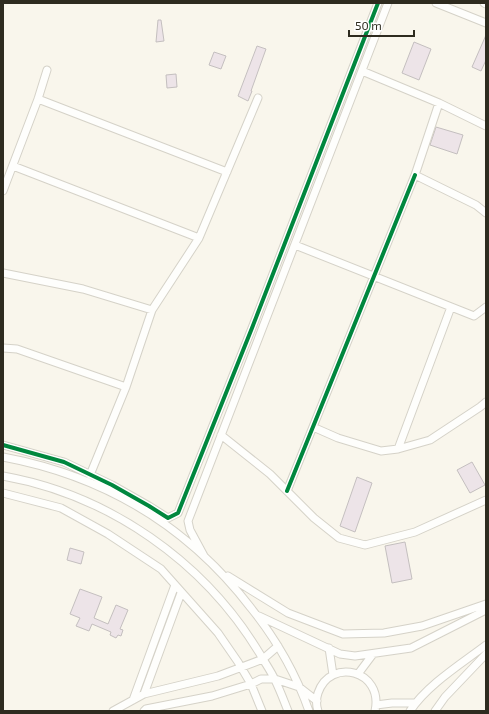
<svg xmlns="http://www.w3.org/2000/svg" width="489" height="714" viewBox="0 0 489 714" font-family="'Exo 2',sans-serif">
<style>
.building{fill:#ede4e8;stroke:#c4bfbf}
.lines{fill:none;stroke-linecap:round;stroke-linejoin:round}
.street-casing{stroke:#d5d2c8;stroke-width:9}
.street{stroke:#fefefc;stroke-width:7}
.cycleway-casing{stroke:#fff;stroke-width:6}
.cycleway{stroke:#00873e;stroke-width:4}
</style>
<rect width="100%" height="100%" fill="#f9f6ec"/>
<!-- building -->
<path class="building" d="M 158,20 L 161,20 L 164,41 L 156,42 Z
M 486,35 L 486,60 L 481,71 L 472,67 Z
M 414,42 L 431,49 L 419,80 L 402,73 Z
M 257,46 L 266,49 L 251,91 L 252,91 L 248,101 L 238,96 Z
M 214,52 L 226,56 L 221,69 L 209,65 Z
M 176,74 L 177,87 L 167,88 L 166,75 Z
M 436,127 L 463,135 L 457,154 L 430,145 Z
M 472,462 L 485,485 L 470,493 L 457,470 Z
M 357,477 L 372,483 L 355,532 L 340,526 Z
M 405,542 L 412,579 L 392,583 L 385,546 Z
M 70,548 L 84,552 L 81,564 L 67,560 Z
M 80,589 L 102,597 L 94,618 L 108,624 L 116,605 L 128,610 L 120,629 L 123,630 L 121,636 L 118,635 L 116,638 L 110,635 L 111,632 L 92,624 L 89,631 L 76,626 L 80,618 L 70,614 Z"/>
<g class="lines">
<!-- street casing -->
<g class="street-casing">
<path id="street" d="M 436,3 L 486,23
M 484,3 L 486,4
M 362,71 L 439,103
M 38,99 L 227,172
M 486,126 L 439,103 L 415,175 L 476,205 L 486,213
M 13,166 L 199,238
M 3,191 L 38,99 L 47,70
M 295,245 L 474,316 L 486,307
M 3,273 L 83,289 L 152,310
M 3,348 L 17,349 L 126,387 L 90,475
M 126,387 L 152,310 L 199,238 L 258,98
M 313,427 L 338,438 L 381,451 L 398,449 L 451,307
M 221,435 L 270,474 L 314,518 L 339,538 L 365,545 L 415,532 L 486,500
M 3,445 L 64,462 L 112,485 L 149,506 L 168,518 L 178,513 L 252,328 L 378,3
M 398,449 L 430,440 L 480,407 L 486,402
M 3,457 C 105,476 188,526 251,608 C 276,639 296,674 309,711
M 3,476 C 109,495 204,561 260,654 C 265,663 271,671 275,680 C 280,690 284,701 288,711
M 287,491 L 415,175
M 3,493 L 61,508 L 108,534 L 161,569 L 218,633 L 238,662 L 251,684 L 262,711
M 204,556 L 190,530 L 188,521 L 388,3
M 228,576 L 288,613 L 343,634 L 384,633 L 422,626 L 486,604
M 259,616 L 340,654 L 355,656 L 411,648 L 486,610
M 329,648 L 333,675
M 358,674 L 373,654
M 144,694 L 181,593
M 133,700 L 175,585
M 376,705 L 392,703 L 415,703
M 113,711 L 144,694 L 218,676 L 263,659 L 278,646
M 144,711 L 146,709 L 212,696 L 251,684 L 261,679 L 275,679 L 299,687 L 317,701
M 318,711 C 316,705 316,699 318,693 C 330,657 384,670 375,711
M 410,711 C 427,685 461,664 486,645
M 435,711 L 445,697 L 486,654"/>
</g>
<!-- street -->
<use href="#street" class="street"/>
<!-- cycleway casing -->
<g class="cycleway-casing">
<path id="cycleway" d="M 3,445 L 64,462 L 112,485 L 149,506 L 168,518 L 178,513 L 252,328 L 378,3
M 287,491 L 415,175"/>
</g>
<!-- cycleway -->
<use href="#cycleway" class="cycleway"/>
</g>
<!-- border -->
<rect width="489" height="714" fill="none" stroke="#2e2b1f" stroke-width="8"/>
<!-- scale -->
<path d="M349 30v6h65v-6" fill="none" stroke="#2e2b1f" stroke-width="2"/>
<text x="355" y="30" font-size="12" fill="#2e2b1f" stroke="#ffffff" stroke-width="3" paint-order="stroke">50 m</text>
</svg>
